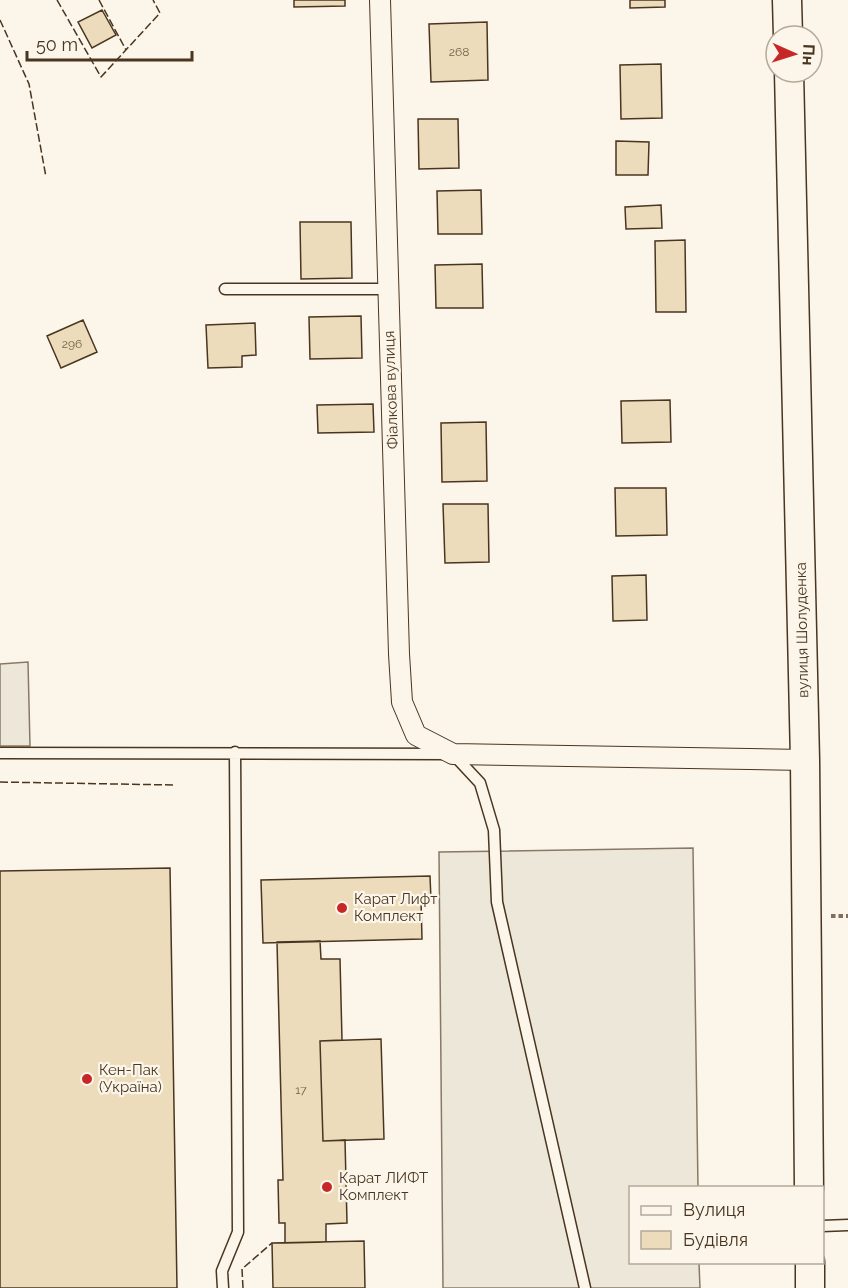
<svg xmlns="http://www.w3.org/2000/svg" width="848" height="1288" viewBox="0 0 848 1288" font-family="Raleway,sans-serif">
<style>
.parking{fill:#ede7d9;stroke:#887966;stroke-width:1.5}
.building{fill:#ecdcbc;stroke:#4a3520;stroke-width:1.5}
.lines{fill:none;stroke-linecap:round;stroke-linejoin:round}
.lane-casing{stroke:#4a3520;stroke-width:13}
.street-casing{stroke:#4a3520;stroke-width:22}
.secondary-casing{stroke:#4a3520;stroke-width:31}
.path{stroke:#7f6f5c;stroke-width:4;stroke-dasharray:4.5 3;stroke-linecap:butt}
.lane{stroke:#fbf6e9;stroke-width:10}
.street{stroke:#fbf6e9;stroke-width:20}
.secondary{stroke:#fbf6e9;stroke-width:28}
.fence{stroke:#4a3520;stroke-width:1.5;stroke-dasharray:8 3;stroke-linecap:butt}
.poi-dot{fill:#c62828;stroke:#fbf6e9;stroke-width:2}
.labels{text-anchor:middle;stroke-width:4.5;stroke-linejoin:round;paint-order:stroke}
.number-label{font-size:12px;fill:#725f47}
.street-label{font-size:15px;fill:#4a3520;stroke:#fbf6e9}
.poi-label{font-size:15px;fill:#4a3520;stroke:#fbf6e9;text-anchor:start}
</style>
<rect width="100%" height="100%" fill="#fbf6e9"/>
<!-- parking -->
<path class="parking" d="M 28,662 L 30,746 L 0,746 L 0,664 Z
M 693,848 L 698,1187 L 630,1188 L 630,1262 L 699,1263 L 700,1288 L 443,1288 L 439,852 Z"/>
<!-- building -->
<path class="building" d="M 294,0 L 345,0 L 345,6 L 294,7 Z
M 630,0 L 665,0 L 665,7 L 630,8 Z
M 102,10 L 116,35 L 92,48 L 78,22 Z
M 487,22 L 488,80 L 431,82 L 429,24 Z
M 661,64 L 662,118 L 621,119 L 620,65 Z
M 418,119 L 458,119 L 459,168 L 419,169 Z
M 616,141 L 649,142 L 648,175 L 616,175 Z
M 481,190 L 482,234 L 438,234 L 437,191 Z
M 661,205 L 662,228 L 626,229 L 625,207 Z
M 300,222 L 351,222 L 352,278 L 301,279 Z
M 685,240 L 686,312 L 656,312 L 655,241 Z
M 482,264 L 483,308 L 436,308 L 435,265 Z
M 361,316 L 362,358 L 310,359 L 309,317 Z
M 83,320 L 97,352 L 61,368 L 47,336 Z
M 255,323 L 256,355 L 242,356 L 242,367 L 208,368 L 206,325 Z
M 670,400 L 671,442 L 622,443 L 621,401 Z
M 373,404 L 374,432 L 318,433 L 317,405 Z
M 486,422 L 487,481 L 442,482 L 441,423 Z
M 615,488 L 666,488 L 667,535 L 616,536 Z
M 443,504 L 488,504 L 489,562 L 445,563 Z
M 646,575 L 647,620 L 613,621 L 612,576 Z
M 170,868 L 177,1288 L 0,1288 L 0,871 Z
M 430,876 L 431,900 L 421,900 L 422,939 L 263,943 L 261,880 Z
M 320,941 L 321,959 L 340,959 L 342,1040 L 320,1041 L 323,1141 L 345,1140 L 347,1223 L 326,1224 L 326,1242 L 285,1243 L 285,1223 L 279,1223 L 278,1180 L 283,1180 L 277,942 Z
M 381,1039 L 384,1139 L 323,1141 L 320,1041 Z
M 364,1241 L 365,1288 L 273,1288 L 272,1243 Z"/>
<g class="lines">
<!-- lane casing -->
<g class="lane-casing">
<path id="lane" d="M 225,289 L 388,289
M 0,753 L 453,754 L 480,783 L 494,830 L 497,902 L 585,1288
M 822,1226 L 848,1225
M 223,1288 L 222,1271 L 238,1232 L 235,752"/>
</g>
<!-- street casing -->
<g class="street-casing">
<path id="street" d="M 380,0 L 399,654 L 402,702 L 416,735 L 453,754 L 805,760"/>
</g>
<!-- secondary casing -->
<g class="secondary-casing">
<path id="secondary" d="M 787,0 L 788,36
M 789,72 L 805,760 L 809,1188
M 810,1262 L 810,1288"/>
</g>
<!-- path -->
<path class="path" d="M 831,916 L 848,916"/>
<!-- lane -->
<use href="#lane" class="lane"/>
<!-- street -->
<use href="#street" class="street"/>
<!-- secondary -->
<use href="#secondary" class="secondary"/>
<!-- fence -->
<path class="fence" d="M 57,0 L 101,77 L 160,13 L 153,0
M 99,0 L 126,50
M 0,20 L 29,84 L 46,177
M 0,782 L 173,785
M 243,1288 L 242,1269 L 272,1243"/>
</g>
<!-- markers -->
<g class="poi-dot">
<circle cx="342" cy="908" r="6"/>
<circle cx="87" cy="1079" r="6"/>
<circle cx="327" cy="1187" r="6"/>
</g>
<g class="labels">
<!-- number labels -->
<g class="number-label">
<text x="459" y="56">268</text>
<text x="72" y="348">296</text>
<text x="301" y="1094">17</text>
</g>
<!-- street labels -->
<g class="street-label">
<text transform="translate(391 390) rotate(-92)" y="5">Фіалкова вулиця</text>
<text transform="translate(802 630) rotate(-91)" y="5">вулиця Шолуденка</text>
</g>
<!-- poi labels -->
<g class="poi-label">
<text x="354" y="904">Карат Лифт<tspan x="354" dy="17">Комплект</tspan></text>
<text x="99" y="1075">Кен-Пак<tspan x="99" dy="17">(Україна)</tspan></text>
<text x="339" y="1183">Карат ЛИФТ<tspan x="339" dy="17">Комплект</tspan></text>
</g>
</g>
<!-- legend -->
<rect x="629" y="1186" width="195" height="78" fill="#fbf6e9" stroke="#b4a999" stroke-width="1.5"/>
<rect x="641" y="1206" width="30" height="9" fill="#fbf6e9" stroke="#b4a999" stroke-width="1.5"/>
<text x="683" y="1216" font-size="18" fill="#4a3520">Вулиця</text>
<rect x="641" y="1231" width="30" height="18" fill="#ecdcbc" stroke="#b4a999" stroke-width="1.5"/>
<text x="683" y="1246" font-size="18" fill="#4a3520">Будівля</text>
<!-- north arrow -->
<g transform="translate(794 54) rotate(93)"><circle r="28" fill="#fbf6e9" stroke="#b4a999" stroke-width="1.5"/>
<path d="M0-4.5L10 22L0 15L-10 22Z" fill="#c62828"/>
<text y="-9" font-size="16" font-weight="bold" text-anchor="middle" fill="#4a3520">Пн</text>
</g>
<!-- scale -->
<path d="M27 51v9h165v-9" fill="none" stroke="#4a3520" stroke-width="3"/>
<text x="36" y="51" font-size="18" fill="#4a3520" stroke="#fbf6e9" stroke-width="4.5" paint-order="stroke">50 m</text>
</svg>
